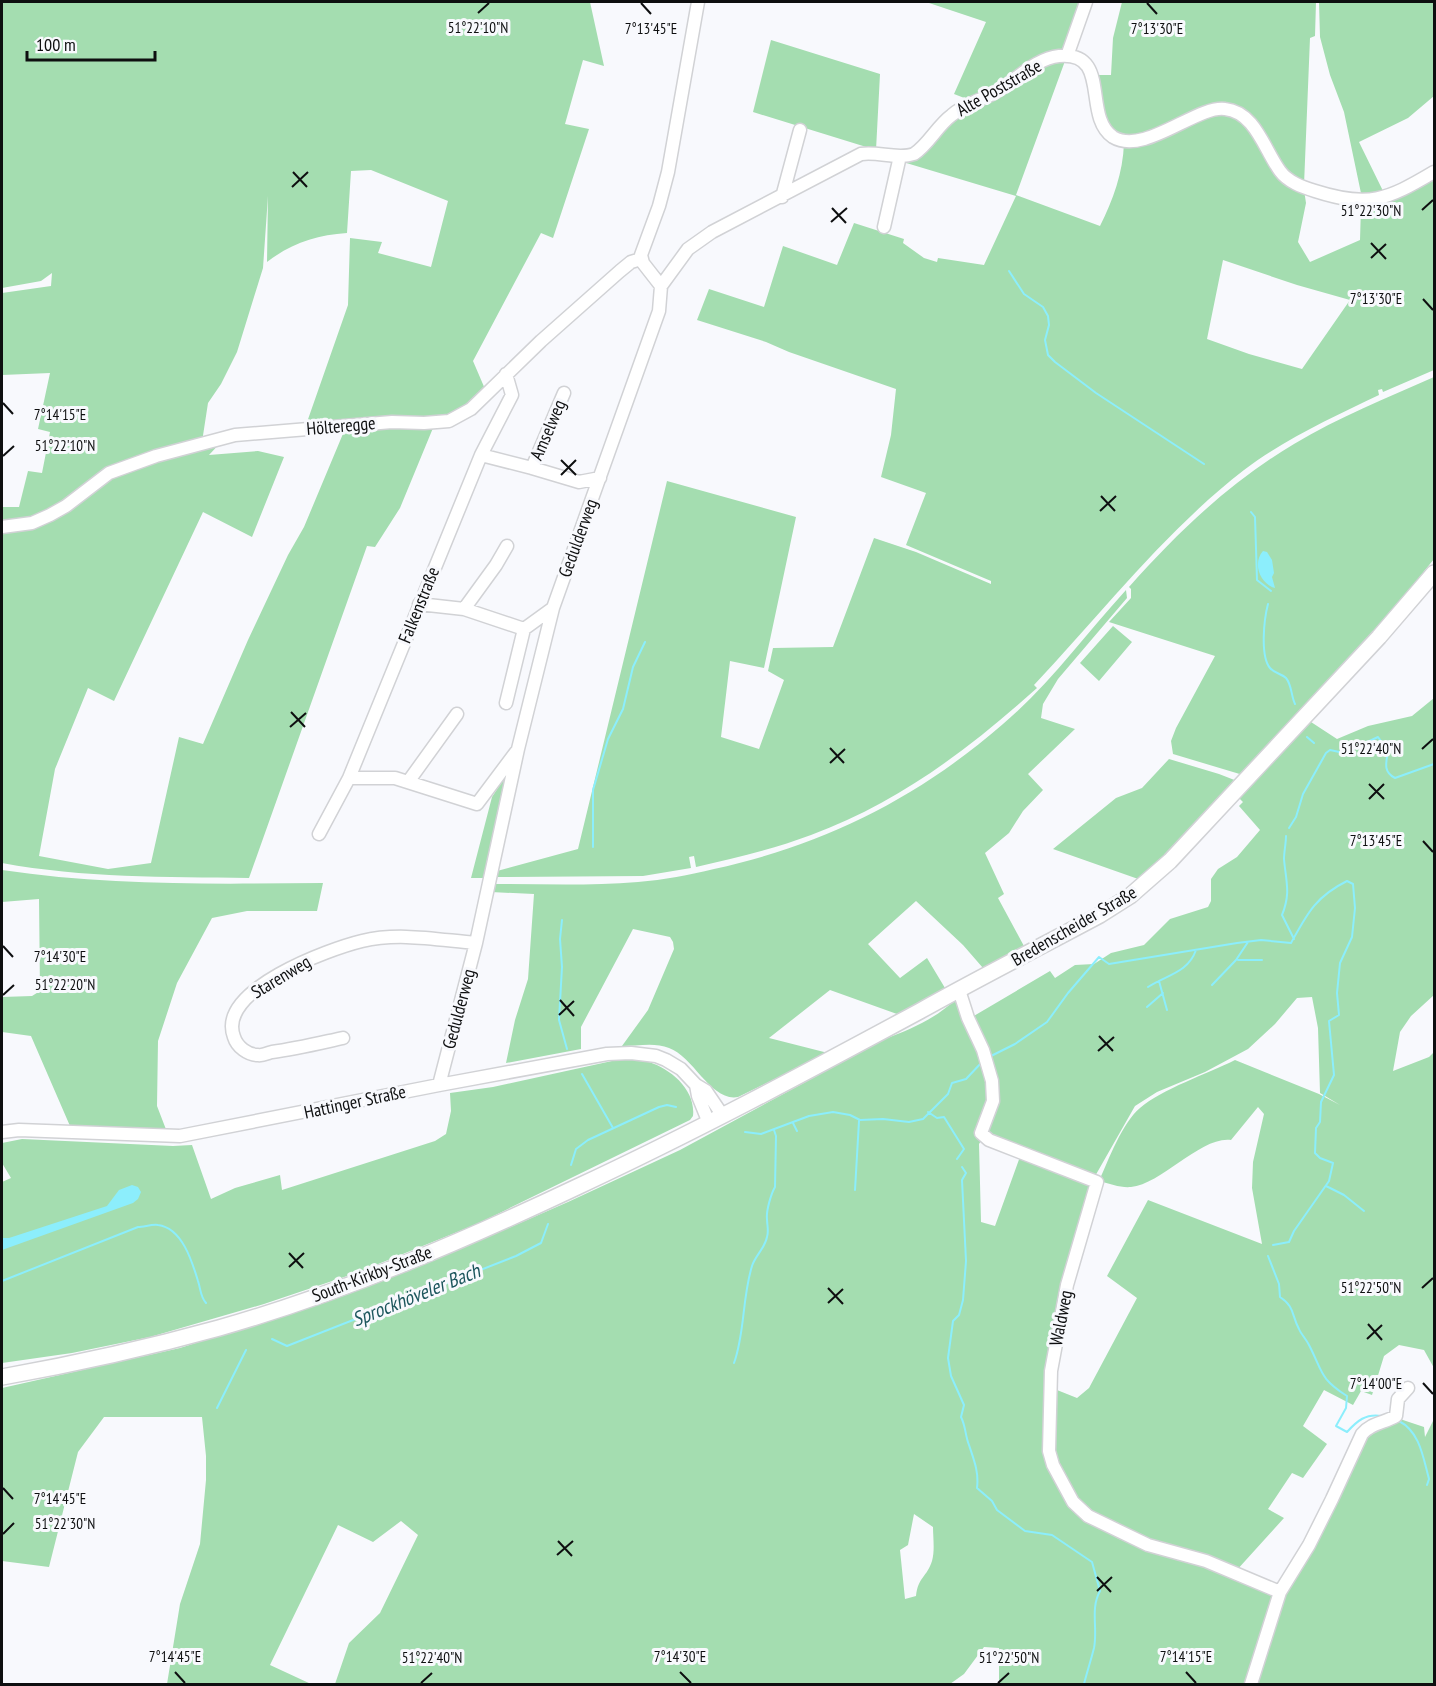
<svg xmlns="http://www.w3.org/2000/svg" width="1436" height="1686" viewBox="0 0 1436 1686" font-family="'PT Sans Narrow',sans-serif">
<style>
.green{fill:#a4ddb0;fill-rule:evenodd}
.water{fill:#8ceefc}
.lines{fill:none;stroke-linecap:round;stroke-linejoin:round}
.stream{stroke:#8ceefc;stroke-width:2}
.minor-casing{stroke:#d1d2d5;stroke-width:15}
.major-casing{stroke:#d1d2d5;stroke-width:18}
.minor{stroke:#fff;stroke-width:12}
.major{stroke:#fff;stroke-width:15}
.ticks{fill:none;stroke:#0e0f10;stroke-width:2}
.labels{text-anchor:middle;stroke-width:6;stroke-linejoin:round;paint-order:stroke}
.street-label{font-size:18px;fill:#0e0f10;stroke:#f8f9fd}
.water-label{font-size:20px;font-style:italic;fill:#1c565d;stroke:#f8f9fd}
.ticks-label{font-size:15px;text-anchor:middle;fill:#0e0f10;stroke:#f8f9fd;stroke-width:6;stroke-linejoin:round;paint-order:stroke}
</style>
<rect width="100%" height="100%" fill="#f8f9fd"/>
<!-- green -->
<path class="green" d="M 2,2 L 590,2 L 604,66 L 583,60 L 565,124 L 589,129 L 553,238 L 541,233 L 473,361 L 485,389 L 468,406 L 445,417 L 306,425 L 348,305 L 350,238 L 382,242 L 378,253 L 431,267 L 448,201 L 371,170 L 351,171 L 347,233 C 316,235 292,243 267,262 L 268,196 L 263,268 L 237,352 L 221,384 L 208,403 L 202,442 L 222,441 L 209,455 L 258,451 L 284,457 L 252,537 L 203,512 L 114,701 L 88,688 L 55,769 L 39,856 L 108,869 L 151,863 L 179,737 L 203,744 L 248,640 L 288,555 L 304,527 L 345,429 L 391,424 L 433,428 L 400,508 L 375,547 L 367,546 L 249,878 C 166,877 83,878 2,863 L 2,507 L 19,507 L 28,471 L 42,473 L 50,432 L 38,429 L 50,373 L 2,375 L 2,293 L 51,286 L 52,273 L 41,281 L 2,288 Z
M 926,2 L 1083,2 L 1068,51 L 972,101 L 954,94 L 986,22 Z
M 1122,2 L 1316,2 L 1315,36 L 1310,38 L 1304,185 L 1293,179 L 1231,107 L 1143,137 L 1110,134 L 1094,75 L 1111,75 L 1113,38 Z
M 1319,2 L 1434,2 L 1434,96 L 1408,118 L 1359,142 L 1384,193 L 1362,198 L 1344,112 L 1330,75 L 1320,37 Z
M 771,40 L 880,74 L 876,150 L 753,112 Z
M 1065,61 L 1016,195 L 1100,226 C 1113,200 1123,173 1124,143 L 1214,112 L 1241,118 L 1304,190 L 1306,203 L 1298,242 L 1310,262 L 1360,240 L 1361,206 L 1434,175 L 1434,370 L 1383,392 L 1382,389 L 1378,390 L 1379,395 C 1333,417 1285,439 1244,470 C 1165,531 1102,613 1034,685 L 1037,688 C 969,749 898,803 811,835 C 774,849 735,858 696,867 L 694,856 L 689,857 L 691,868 L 643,876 L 496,877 L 497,871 L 578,849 L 667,481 L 796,517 L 764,668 L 730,661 L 721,737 L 759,749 L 784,680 L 768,671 L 773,648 L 833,647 L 874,538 L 916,552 L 991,584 L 991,581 L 906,545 L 926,493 L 881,477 L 891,435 L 896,389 L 789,352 L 766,342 L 697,320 L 709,289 L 764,307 L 783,246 L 837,265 L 854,223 L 904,239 L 903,243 L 924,258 L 937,262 L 938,258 L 984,265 L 1016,196 L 903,162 L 957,116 L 1051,62 ZM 1223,260 L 1297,285 L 1350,300 L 1302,369 L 1249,354 L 1207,339 Z
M 1434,377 L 1434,559 L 1376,631 L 1243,775 L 1173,754 L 1171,741 L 1176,728 L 1215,656 L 1109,622 L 1131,598 L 1131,589 L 1129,587 C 1178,532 1230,482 1294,444 C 1339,417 1387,398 1434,377 Z
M 1126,590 L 1127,598 L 1058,679 L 1043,704 L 1041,718 L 1075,729 L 1028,774 L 1043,790 L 1023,811 L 1009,833 L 985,853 L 1004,894 L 998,898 L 1025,948 L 983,968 L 963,945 L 916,901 L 868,944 L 900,978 L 927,958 L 945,988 L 897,1014 L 830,990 L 769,1038 L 828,1053 L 738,1097 C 711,1102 694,1057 669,1048 C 655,1042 637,1046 622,1046 L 648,1010 L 674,949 L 673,942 L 670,937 L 633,929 L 581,1027 L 581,1049 L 506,1063 L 515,1020 L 528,979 L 534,894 L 491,892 L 493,884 C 541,884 590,886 638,882 C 664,880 689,875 714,869 C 824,845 918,798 1003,724 C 1049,685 1085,635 1126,590 Z
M 1113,626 L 1132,642 L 1099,681 L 1080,663 Z
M 1434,698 L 1434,995 L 1411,1016 L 1400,1032 L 1393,1071 L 1429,1057 L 1434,1052 L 1434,1368 L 1424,1350 L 1399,1345 L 1384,1356 L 1372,1395 L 1361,1391 L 1353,1405 L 1324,1390 L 1303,1426 L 1327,1444 L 1303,1478 L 1292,1473 L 1268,1509 L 1284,1518 L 1236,1571 L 1120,1530 L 1089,1513 L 1063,1478 L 1053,1450 L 1052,1388 L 1077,1398 L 1089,1388 L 1137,1298 L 1107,1276 L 1148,1200 L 1262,1244 L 1252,1188 L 1253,1162 L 1264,1114 L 1258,1107 L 1231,1140 C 1201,1136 1162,1184 1131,1187 C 1121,1188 1110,1184 1099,1181 C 1109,1159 1122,1123 1140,1108 C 1162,1089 1207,1074 1235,1060 L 1319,1094 L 1340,1105 L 1320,1093 L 1318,1028 L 1312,997 L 1297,998 L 1275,1024 L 1248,1049 L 1205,1072 L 1157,1092 L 1135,1106 L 1094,1178 L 990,1138 L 983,1132 L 995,1099 L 979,1132 L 982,1139 L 979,1144 L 981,1222 L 995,1226 L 1021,1154 L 1095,1184 L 1066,1284 L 1049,1370 L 1048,1452 L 1057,1480 L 1085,1520 L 1119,1539 L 1234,1574 L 1278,1593 L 1249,1684 L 999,1684 L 999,1648 L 984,1647 L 964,1674 L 950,1684 L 335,1684 L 349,1643 L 380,1613 L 418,1535 L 401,1521 L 373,1542 L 338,1525 L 270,1665 L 311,1684 L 167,1684 L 180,1604 L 200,1544 L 206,1480 L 206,1456 L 202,1417 L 104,1417 L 78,1452 L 49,1567 L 2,1561 L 2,1388 L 180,1348 L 326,1301 L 435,1260 L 568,1202 L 680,1150 L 885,1039 C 911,1029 937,1018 957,998 L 967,1020 L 1050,971 L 1055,978 L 1075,965 L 1094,964 L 1111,953 L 1144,945 L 1170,919 L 1208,907 L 1211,901 L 1211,879 L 1218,869 L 1237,857 L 1260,830 L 1239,806 L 1243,802 L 1238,797 L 1311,722 L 1337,739 L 1368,726 L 1412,716 ZM 914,1514 L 933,1527 C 933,1537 935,1551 932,1561 C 927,1577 918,1577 916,1596 L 905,1599 L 900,1550 L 908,1545 Z
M 1169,759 L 1219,774 L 1237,781 L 1198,823 L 1141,880 L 1053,849 L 1116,798 L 1142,788 Z
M 514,763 L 488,878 L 471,878 L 492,797 Z
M 2,870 C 108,886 216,884 323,883 L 317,911 L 247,911 L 212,918 L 177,983 L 158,1041 L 157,1106 L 167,1132 L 70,1126 L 31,1036 L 2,1032 L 2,997 L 32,996 L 40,991 L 39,899 L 2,902 Z
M 621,1059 C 629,1060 640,1059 649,1062 C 671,1069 696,1090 693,1116 L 690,1120 L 477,1224 L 356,1273 L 264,1304 L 150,1337 L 72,1353 L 2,1363 L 2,1182 L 11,1178 L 2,1163 L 2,1143 L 22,1139 L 173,1146 L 192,1145 L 211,1199 L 235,1188 L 280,1175 L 282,1190 L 435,1141 L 446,1134 L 451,1111 L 450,1093 L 493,1087 Z
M 1400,1419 L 1424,1427 L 1425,1437 L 1434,1419 L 1434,1684 L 1252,1684 L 1282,1592 L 1360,1438 Z"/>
<!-- water -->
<path class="water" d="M 1263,551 L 1267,552 L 1272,560 L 1274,573 L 1272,577 L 1275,588 C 1260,584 1252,563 1263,551 Z
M 132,1185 L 138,1187 L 141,1192 L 138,1199 L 133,1203 L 2,1250 L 2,1238 L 9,1238 L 107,1206 L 119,1190 Z"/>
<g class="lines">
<!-- stream -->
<path class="stream" d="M 1009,271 L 1024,294 L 1043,307 L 1048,316 L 1049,325 L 1045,340 L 1048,355 L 1055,362 L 1096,393 L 1204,464
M 1251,512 L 1255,517 L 1257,580 L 1271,591
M 1268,604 C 1264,619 1260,656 1270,668 C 1274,673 1282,674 1286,678 C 1292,685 1291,696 1295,704
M 1307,737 L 1314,743
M 1289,828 L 1296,817 L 1303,794 L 1326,753 L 1330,750 L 1344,753 L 1378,737 L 1388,751 C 1386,763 1383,772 1395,778 L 1434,764
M 1286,836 C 1286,843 1284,852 1284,859 C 1286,882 1291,893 1282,915 L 1294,939
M 593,847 L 593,790 L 608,739 L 623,709 L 633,667 L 645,642
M 562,920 L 560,939 L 562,967 L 559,1020 L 567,1049
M 1238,960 L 1262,960
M 1159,981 L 1167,1010
M 1212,985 L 1236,960 L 1248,942
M 1148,987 C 1166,975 1188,973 1196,950
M 1147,1007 L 1163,993
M 991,1056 L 1015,1044 L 1047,1022 L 1068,993 L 1099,957 L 1109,964 L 1237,943 L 1261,940 L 1291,943 C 1307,914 1315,897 1347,881 L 1353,884 L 1355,908 L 1352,937 L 1340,963 L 1337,993 L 1339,1015 L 1329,1021 L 1334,1075 L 1321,1102 L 1320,1122 L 1316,1128 L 1315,1153 L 1320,1158 L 1333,1163 L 1329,1181 L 1294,1231 L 1289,1242 L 1273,1245
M 582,1074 L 613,1128
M 928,1112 L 937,1118 L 944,1117 L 964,1149 L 957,1159
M 793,1123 L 797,1131
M 745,1132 L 761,1134 L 809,1116 L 833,1112 L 850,1115 L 860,1120 L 883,1119 L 909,1122 L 923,1119 L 948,1094 L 952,1083 L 966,1079 L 983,1061
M 571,1165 L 576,1149 L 588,1140 L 659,1107 L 667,1105 L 676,1107
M 962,1167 L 966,1173 L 962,1180 L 966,1261 L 963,1300 L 959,1315 L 953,1321 L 948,1358 L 951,1376 L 964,1405 L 961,1417 C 966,1427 965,1435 969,1445 C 974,1460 979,1472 977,1488 L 992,1501 L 997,1510 L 1025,1531 L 1052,1535 L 1092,1562 L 1100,1591 C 1090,1609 1098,1628 1094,1648 C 1091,1660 1087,1672 1084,1684
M 1326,1186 L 1344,1195 L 1364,1211
M 855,1190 L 859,1121
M 1268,1256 L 1279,1284 L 1280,1297 C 1295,1307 1291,1314 1299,1329 C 1301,1334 1306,1339 1309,1345 C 1323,1372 1319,1378 1347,1396 L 1346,1408 L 1336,1426 L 1347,1432 C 1357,1421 1366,1413 1382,1416
M 2,1281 L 138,1227 C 144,1227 152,1224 158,1225 C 182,1228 192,1261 198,1281 C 201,1290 200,1296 206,1303
M 272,1339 L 287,1346 L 516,1256 L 541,1243 L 548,1224
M 734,1363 C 745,1333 742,1298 752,1266 C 755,1256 765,1248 767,1237 C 769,1231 767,1225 767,1219 C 766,1211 771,1194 775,1187 L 776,1136 L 774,1130
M 217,1408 L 246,1350
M 1399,1421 C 1420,1432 1423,1457 1429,1479 L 1427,1485"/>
<!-- minor casing -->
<g class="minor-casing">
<path id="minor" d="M 1067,56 L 1086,2
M 782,197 L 800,130
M 884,227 L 900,156
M 661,286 L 688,249 L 712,232 L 861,154 C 878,151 898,160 914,154 C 929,144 937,126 952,115 C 964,104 982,100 996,92 C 1015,81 1036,58 1059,56 C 1112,51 1082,116 1113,137 C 1144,156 1197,105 1225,109 C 1255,112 1264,149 1280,171 C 1288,182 1302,187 1315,191 C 1368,208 1387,200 1434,172
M 481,455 L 532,468 L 579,482 L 600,478
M 532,468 L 564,393
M 2,527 L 32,523 L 50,515 L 66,506 L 109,473 L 156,456 L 235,435 L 392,422 L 424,423 L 449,421 L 471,409 L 541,341 L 620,271 L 631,262 L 641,259
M 419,604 L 464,609 L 524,629 L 553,608
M 464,609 L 496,565 L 507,546
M 506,703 L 524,629
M 349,778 L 395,778 L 477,804 L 516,752
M 408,782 L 457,714
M 319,834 L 349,778 L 481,455 L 512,395 L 506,374
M 959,990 L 968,1018 L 983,1050 L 992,1081 L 993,1101 L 981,1133 L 989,1140 L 1097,1182 L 1067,1285 L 1051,1371 L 1049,1451 L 1053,1465 L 1073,1502 L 1088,1516 L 1148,1545 L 1206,1561 L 1280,1592 L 1251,1684
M 343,1038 C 320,1043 296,1049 272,1052 C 268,1053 262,1056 258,1055 C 248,1055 237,1047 234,1037 C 216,990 329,949 362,941 C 399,932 439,940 476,943
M 439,1085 L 476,943 L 518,749 L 553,608 L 659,311 L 661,286 L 643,263 L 641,255 L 659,206 L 668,172 L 698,2
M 696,1085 L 698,1096 L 709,1123
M 2,1132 L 19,1130 L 180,1136 L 439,1085 L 607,1054 L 631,1053 L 656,1056 L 666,1060 L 681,1069 L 696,1085 L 706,1091 L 723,1116
M 1280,1592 L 1309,1545 L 1332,1499 L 1362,1434 C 1371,1423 1384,1423 1396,1416 L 1398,1399 L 1408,1388"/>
</g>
<!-- major casing -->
<g class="major-casing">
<path id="major" d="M 2,1377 C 75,1364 147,1348 219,1328 C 342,1293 461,1242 577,1187 C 693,1133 807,1072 920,1011 C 979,978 1040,947 1100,915 L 1130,896 L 1170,861 L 1379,637 L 1434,573"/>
</g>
<!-- minor -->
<use href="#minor" class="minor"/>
<!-- major -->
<use href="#major" class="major"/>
</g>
<!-- ticks -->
<path class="ticks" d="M 641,3 L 651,14M 1147,3 L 1157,14M 478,13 L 489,3M 293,172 L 307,187M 292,187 L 308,172M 832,208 L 846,223M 1422,210 L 1433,200M 831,222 L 847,208M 1371,243 L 1386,259M 1371,258 L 1386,244M 1423,299 L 1433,310M 3,403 L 13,414M 3,456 L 14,446M 561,460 L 576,475M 561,475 L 576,460M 1101,496 L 1115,511M 1100,511 L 1116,496M 291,712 L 305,727M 290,727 L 306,713M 830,748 L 844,763M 1422,749 L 1433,739M 830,763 L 845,749M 1369,784 L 1384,799M 1369,799 L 1384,784M 1423,841 L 1433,852M 3,946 L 13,957M 3,995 L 14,985M 560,1000 L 574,1016M 559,1015 L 574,1001M 1099,1036 L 1113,1051M 1098,1051 L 1114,1037M 289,1253 L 303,1268M 289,1267 L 304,1253M 828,1288 L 843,1304M 1422,1288 L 1433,1278M 828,1303 L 843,1289M 1368,1324 L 1382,1340M 1367,1339 L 1382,1325M 1423,1383 L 1433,1394M 3,1488 L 13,1499M 3,1534 L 14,1523M 558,1541 L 572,1556M 557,1555 L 573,1541M 1097,1577 L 1111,1592M 1097,1591 L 1112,1577M 175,1672 L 185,1683M 680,1672 L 691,1683M 1186,1672 L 1196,1683M 421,1683 L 432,1673M 998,1683 L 1009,1673"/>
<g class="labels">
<!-- street labels -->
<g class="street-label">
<text transform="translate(999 88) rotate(-30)" y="6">Alte Poststraße</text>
<text transform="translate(341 426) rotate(-5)" y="6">Hölteregge</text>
<text transform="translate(548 430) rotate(-67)" y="6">Amselweg</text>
<text transform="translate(578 538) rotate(-70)" y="6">Gedulderweg</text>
<text transform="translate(419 605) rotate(-68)" y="6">Falkenstraße</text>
<text transform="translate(1074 926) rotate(-30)" y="6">Bredenscheider Straße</text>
<text transform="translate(281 977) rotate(-31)" y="6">Starenweg</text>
<text transform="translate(459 1009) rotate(-75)" y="6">Gedulderweg</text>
<text transform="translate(355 1102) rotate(-12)" y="6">Hattinger Straße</text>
<text transform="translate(372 1274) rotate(-21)" y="6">South-Kirkby-Straße</text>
<text transform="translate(1061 1318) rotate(-79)" y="6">Waldweg</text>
</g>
<!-- water labels -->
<g class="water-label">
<text transform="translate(416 1295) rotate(-22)" y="7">Sprockhöveler Bach</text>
</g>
</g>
<g class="ticks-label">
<text x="478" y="33">51°22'10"N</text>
<text x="1157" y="34">7°13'30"E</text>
<text x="651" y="34">7°13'45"E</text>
<text x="1371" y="216">51°22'30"N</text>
<text x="1376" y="304">7°13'30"E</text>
<text x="60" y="420">7°14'15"E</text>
<text x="65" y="451">51°22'10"N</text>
<text x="1371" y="754">51°22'40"N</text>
<text x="1376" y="846">7°13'45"E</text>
<text x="60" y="962">7°14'30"E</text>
<text x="65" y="990">51°22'20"N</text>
<text x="1371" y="1293">51°22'50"N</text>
<text x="1376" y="1389">7°14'00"E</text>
<text x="60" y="1504">7°14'45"E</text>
<text x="65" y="1529">51°22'30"N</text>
<text x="175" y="1662">7°14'45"E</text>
<text x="680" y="1662">7°14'30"E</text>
<text x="1186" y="1662">7°14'15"E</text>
<text x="432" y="1663">51°22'40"N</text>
<text x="1009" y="1663">51°22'50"N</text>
</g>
<!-- border -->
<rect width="1436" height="1686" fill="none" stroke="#0e0f10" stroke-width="6"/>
<!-- scale -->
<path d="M27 51v9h128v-9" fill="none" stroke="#0e0f10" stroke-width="3"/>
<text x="36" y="51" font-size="18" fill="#0e0f10" stroke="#f8f9fd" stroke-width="4.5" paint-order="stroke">100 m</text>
</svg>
